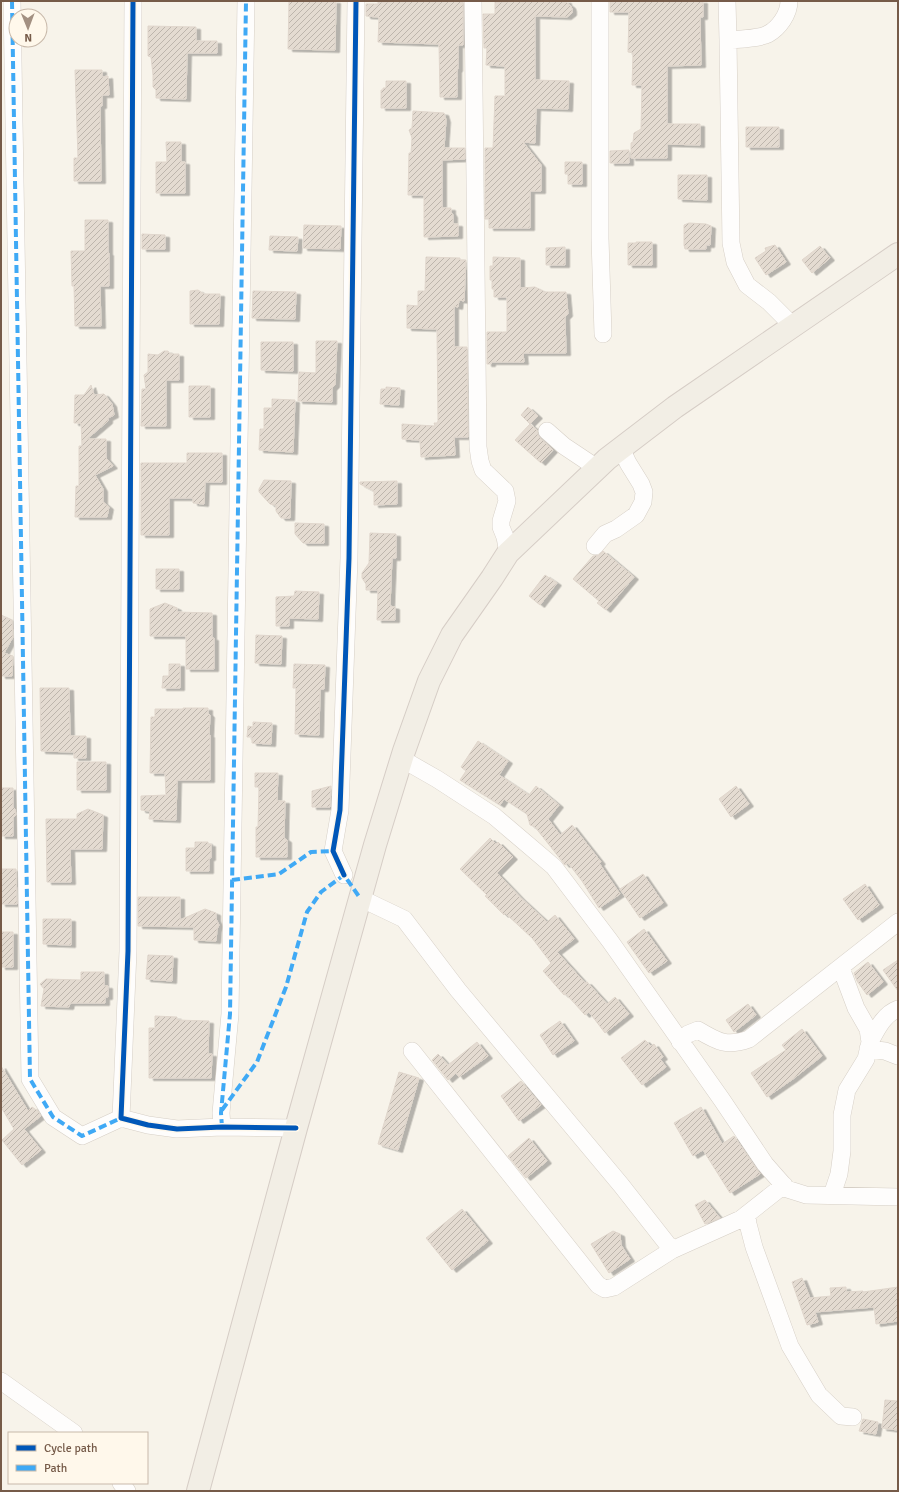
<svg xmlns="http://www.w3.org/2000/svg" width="899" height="1492" viewBox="0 0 899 1492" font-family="Signika,sans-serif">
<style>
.building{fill:url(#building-hatch);stroke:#e0d6cc;filter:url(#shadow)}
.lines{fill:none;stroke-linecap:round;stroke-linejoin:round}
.minor-casing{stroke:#d6cfc6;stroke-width:18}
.major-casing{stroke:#d6cdc6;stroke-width:24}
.minor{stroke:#fefdfc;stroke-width:17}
.major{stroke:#f2eee5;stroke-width:22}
.quiet{stroke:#3fa9f5;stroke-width:4;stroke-dasharray:8 4;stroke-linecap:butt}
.cycleway-casing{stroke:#fff8eb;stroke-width:8}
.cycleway{stroke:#0057b8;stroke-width:5}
</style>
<defs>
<pattern id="building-hatch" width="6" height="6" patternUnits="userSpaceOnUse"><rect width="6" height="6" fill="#e4dbd1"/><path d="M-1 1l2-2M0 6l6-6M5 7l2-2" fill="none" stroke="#bdb5ac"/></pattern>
<filter id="shadow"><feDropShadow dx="4.5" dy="2.5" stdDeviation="0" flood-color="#0004"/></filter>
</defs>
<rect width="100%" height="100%" fill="#f7f3ea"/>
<!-- building -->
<path class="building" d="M 289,1 L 336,1 L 335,50 L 288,49 Z
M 390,1 L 463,1 L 463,45 L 458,45 L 458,69 L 457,70 L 457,97 L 440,97 L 439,44 L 378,42 L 379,18 L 378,17 L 366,16 L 366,4 L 378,4 L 378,2 L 390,2 Z
M 508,1 L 567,1 L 567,3 L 571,6 L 572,9 L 572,13 L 567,17 L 535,16 L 535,80 L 569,81 L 568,109 L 536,108 L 535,143 L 523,142 L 541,165 L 541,191 L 530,191 L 530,228 L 489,228 L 489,219 L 485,219 L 485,148 L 493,148 L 495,96 L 505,96 L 505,66 L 486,65 L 487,48 L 484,48 L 483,14 L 495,14 L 495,2 L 508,2 Z
M 610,1 L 703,1 L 703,17 L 700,17 L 701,65 L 667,66 L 667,124 L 700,124 L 700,145 L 667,144 L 667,158 L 631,158 L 631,143 L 633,142 L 634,133 L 641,129 L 642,85 L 632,85 L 633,53 L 628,52 L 629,12 L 610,12 Z
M 148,26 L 196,27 L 196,41 L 217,41 L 217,53 L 187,53 L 186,99 L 156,98 L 156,90 L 153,87 L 153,75 L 151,57 L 148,56 Z
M 75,70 L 102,70 L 102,77 L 108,76 L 109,95 L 102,95 L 102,106 L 100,106 L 101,181 L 74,181 L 74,158 L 78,158 Z
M 386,81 L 406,81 L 406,108 L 381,108 L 381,90 L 383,90 L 383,88 L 386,88 Z
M 413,111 L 444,113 L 446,120 L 444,148 L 465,148 L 465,159 L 442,160 L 442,208 L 451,208 L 451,212 L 453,215 L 453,224 L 458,224 L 458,236 L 424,237 L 424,195 L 408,195 L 409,153 L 411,153 L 412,138 L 409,130 L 412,128 Z
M 746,127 L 779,127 L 779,147 L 746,147 Z
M 166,142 L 181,142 L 181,162 L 185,162 L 185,193 L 156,193 L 156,162 L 167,162 Z
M 629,150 L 629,163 L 610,163 L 610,151 Z
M 565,162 L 582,162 L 582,184 L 568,184 L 568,174 L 565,174 Z
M 678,175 L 707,175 L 707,200 L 678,199 Z
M 85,220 L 108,220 L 108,253 L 109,253 L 109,286 L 100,286 L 101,326 L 75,326 L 74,286 L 72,286 L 71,251 L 85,251 Z
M 689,223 L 706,224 L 711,226 L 710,245 L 706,245 L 706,249 L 685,249 L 684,245 L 684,225 Z
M 304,225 L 341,226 L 340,249 L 303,248 Z
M 142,234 L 165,235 L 165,249 L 142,249 Z
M 270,236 L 298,237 L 297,251 L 269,250 Z
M 636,242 L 652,242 L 652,265 L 628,265 L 628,243 L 636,243 Z
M 775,245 L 786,262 L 766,275 L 755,258 L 766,251 L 765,248 Z
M 820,246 L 830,258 L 812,273 L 802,260 Z
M 565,247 L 565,265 L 546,265 L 546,248 Z
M 426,257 L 460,258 L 460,260 L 466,260 L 464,301 L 459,300 L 458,307 L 454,306 L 454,347 L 467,347 L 468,437 L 454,437 L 455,455 L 421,457 L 420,440 L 402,439 L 402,424 L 435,426 L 434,423 L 437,423 L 438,421 L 437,329 L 407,328 L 407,305 L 418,306 L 418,291 L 425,291 Z
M 493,257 L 520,258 L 520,288 L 535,287 L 545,292 L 566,292 L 568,314 L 565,317 L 566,353 L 523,353 L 524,362 L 491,362 L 491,364 L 487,364 L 487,332 L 507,332 L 507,297 L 494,297 L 494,289 L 492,289 L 492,280 L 490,280 L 490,266 L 493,266 Z
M 198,290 L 204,294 L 220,294 L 219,324 L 190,324 L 190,291 Z
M 253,291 L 296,292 L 295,319 L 252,318 Z
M 316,341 L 337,341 L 335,385 L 332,388 L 332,402 L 298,401 L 299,372 L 316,373 Z
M 261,342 L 293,342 L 293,371 L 261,370 Z
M 164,351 L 168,351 L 170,354 L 179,354 L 179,380 L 166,380 L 166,426 L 141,426 L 142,389 L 146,389 L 144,375 L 148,372 L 148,354 L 158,355 Z
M 91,385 L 94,395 L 104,394 L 112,404 L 114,415 L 108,418 L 108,421 L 87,439 L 106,439 L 106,458 L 113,466 L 95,475 L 103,489 L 103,502 L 109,507 L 107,517 L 75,517 L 76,486 L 79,486 L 79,446 L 82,446 L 81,423 L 74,423 L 75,395 L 84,395 Z
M 189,386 L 210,386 L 210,417 L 189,417 Z
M 386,387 L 400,388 L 399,405 L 380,404 L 381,389 L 386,389 Z
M 272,399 L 295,400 L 293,452 L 259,450 L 260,429 L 264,429 L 264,408 L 272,408 Z
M 528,407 L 538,416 L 530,424 L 537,430 L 538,435 L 540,438 L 553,450 L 541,463 L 515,440 L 530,424 L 521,415 Z
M 187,453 L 222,453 L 222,482 L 205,482 L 204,504 L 193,503 L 193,498 L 169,498 L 169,535 L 141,535 L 141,463 L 187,463 Z
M 264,480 L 291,481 L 290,518 L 281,518 L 276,511 L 276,505 L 270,504 L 259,492 L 259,489 Z
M 397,481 L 397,504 L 374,505 L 374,491 L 360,484 L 360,482 Z
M 295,523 L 324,524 L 324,543 L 303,543 L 295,534 Z
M 370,533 L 396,534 L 396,558 L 392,558 L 390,606 L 395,607 L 395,620 L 377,620 L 378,590 L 366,590 L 366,584 L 362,578 L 362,573 L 369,563 Z
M 603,551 L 634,577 L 606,610 L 597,603 L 599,601 L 573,579 L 593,556 L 599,555 Z
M 156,569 L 179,569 L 179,589 L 156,589 Z
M 545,575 L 557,583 L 540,605 L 529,596 Z
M 295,591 L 319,592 L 318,619 L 289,618 L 289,626 L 276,626 L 276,597 L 294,596 Z
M 165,603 L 177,608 L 177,612 L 212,613 L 212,638 L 214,638 L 214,669 L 186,669 L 186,636 L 150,636 L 150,609 Z
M 1,615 L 12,620 L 13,637 L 4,653 L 13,656 L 12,676 L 1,676 Z
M 256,635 L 282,636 L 281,664 L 255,663 Z
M 169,664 L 180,664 L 180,688 L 162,688 L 163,676 L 169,676 Z
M 294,664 L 325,665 L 324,689 L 320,689 L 319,735 L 295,734 L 296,688 L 293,688 Z
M 40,688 L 69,688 L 70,736 L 86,736 L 86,758 L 74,758 L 74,752 L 41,751 Z
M 183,708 L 208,708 L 208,713 L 210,715 L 209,735 L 210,735 L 210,780 L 177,780 L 176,820 L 149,819 L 150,811 L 141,810 L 141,796 L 166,795 L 165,773 L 150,773 L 151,717 L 155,717 L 155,709 L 183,709 Z
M 253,722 L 272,723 L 271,744 L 252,743 L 252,737 L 247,737 L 248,726 L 253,727 Z
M 478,741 L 508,761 L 499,775 L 529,795 L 536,786 L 559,805 L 548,819 L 560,835 L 572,825 L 601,862 L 599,863 L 620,894 L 599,908 L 582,881 L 568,863 L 565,865 L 535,827 L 530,825 L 527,814 L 504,799 L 500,805 L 460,780 L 466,771 L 461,767 Z
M 77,762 L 106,762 L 106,790 L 77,790 Z
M 255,773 L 278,773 L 277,801 L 285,801 L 284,838 L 287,840 L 287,857 L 256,857 L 256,827 L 258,827 L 259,787 L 255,787 Z
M 331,786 L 330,807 L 312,807 L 312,791 Z
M 736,786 L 749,804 L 731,817 L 719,799 Z
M 1,788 L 13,788 L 13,807 L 15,809 L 16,815 L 13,818 L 13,836 L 1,836 Z
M 88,809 L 103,815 L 102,849 L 70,849 L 71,882 L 47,882 L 46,819 L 77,819 L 77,814 Z
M 490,838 L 496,844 L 498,842 L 513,857 L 497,873 L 521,898 L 547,922 L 555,915 L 574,939 L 557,952 L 585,983 L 587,982 L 607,1004 L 615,997 L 629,1014 L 605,1033 L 589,1012 L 585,1015 L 566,994 L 564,995 L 543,971 L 551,963 L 532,938 L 505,913 L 504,915 L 485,896 L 487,895 L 460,869 Z
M 195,842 L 208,842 L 208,844 L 211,844 L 211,858 L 209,858 L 209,871 L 186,871 L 186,848 L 195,848 Z
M 1,869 L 16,869 L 17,904 L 1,904 Z
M 643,874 L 663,903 L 640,918 L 620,889 Z
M 865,884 L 879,905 L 858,920 L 843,899 Z
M 138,897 L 180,897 L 180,920 L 205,909 L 216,913 L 216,919 L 219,925 L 217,929 L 216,941 L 194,940 L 194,927 L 138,926 Z
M 43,919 L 71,919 L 71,945 L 43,944 Z
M 644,929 L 667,961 L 649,973 L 627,942 Z
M 1,932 L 13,932 L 13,967 L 1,967 Z
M 148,955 L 173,956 L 172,981 L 146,979 Z
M 898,960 L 898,991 L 883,970 Z
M 868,962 L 883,982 L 867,995 L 857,981 L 854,973 Z
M 81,972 L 104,972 L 104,986 L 108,986 L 108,997 L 105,997 L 105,1003 L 70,1003 L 69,1007 L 41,1006 L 44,989 L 40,984 L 46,979 L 81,980 Z
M 748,1004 L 756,1015 L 734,1032 L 726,1020 Z
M 155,1016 L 177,1017 L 177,1020 L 209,1021 L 208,1054 L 212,1054 L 211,1078 L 149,1078 L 149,1028 L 155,1028 Z
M 560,1021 L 574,1041 L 553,1055 L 540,1035 Z
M 802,1029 L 822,1056 L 793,1079 L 767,1097 L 751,1073 L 786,1050 L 782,1045 Z
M 645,1040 L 651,1046 L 654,1044 L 663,1057 L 660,1059 L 666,1067 L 642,1085 L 621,1058 Z
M 477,1042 L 488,1056 L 459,1077 L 456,1073 L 448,1080 L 432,1060 L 438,1054 L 448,1065 Z
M 1,1066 L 28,1111 L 32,1107 L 38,1111 L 41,1116 L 24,1129 L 41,1150 L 22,1165 L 2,1140 L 14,1129 L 1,1107 Z
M 399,1072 L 419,1078 L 398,1150 L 378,1144 Z
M 521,1081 L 541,1105 L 519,1121 L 501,1096 Z
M 701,1107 L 722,1144 L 734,1136 L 760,1174 L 730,1193 L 703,1150 L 693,1156 L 674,1123 Z
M 529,1138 L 547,1161 L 526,1178 L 508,1156 Z
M 705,1200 L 720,1218 L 705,1224 L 695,1205 Z
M 462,1209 L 488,1241 L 452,1270 L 426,1238 Z
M 613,1231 L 620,1234 L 621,1245 L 630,1259 L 609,1273 L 591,1244 Z
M 802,1278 L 810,1298 L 831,1296 L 830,1288 L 846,1287 L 846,1292 L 863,1291 L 863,1292 L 898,1287 L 898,1321 L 876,1324 L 874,1307 L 815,1312 L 818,1322 L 807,1325 L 792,1282 Z
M 885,1400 L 898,1401 L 898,1430 L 882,1428 Z
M 863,1419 L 878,1422 L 876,1434 L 859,1431 Z"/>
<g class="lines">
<!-- minor casing -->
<g class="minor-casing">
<path id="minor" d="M 12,1 L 30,1079 L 53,1117 L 82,1136 L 121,1118
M 133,1 L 128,951 L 121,1118 L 148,1125 L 177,1129 L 222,1127 L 296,1128
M 473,1 L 478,447 L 480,461 L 483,470 L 505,491 L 507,501 L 501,521 L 501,527 L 505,537 L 508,553
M 600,1 L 600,238 L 603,334
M 727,1 L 728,40
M 789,1 C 789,14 779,28 768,34 C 759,39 739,39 728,40 L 731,243 L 735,262 L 747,285 L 769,302 L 793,326
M 547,431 L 564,446 L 597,468
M 595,546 L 605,534 L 616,529 L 636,515 L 643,502 L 644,492 L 641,484 L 628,463 L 621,448
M 402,759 L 437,779 L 494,816 L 554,867 L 610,941 L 722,1100 L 765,1164 L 787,1189 L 806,1195 L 898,1197
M 344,875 L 333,851 L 340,810 L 349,558 L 356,1
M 360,898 L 404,919 L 458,990 L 621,1185 L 672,1250 L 614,1287 L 605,1289 L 598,1285 L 412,1051
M 680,1042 L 688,1034 L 698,1030 C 718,1042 727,1047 749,1039 L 898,922
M 870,1042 C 877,1029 884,1014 898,1009
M 868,1049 L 885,1051 L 898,1056
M 222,1127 L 221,1113 L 230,1014 L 246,1
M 832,1195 L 839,1174 L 842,1151 L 842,1115 L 847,1090 L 866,1059 L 870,1042 L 868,1029 L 856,1008 L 841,968
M 747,1214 L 748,1224 L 754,1247 L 790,1346 L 819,1395 L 841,1416 L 853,1417
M 672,1250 L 741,1219 L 784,1185
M 1,1381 L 74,1433
M 121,1483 L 127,1491"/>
</g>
<!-- major casing -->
<g class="major-casing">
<path id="major" d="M 198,1491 L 296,1128 L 375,845 L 404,751 L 429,681 L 452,635 L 492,578 L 508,553 L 607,459 L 675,407 L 898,254"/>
</g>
<!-- minor -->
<use href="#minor" class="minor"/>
<!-- major -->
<use href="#major" class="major"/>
<!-- quiet -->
<path class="quiet" d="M 12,1 L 30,1079 L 53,1117 L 82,1136 L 121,1118
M 232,880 L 279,874 L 311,852 L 333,851
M 222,1110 L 257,1062 L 286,987 L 307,912 L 321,892 L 344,875 L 360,898
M 222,1127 L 221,1113 L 230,1014 L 246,1"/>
<!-- cycleway casing -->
<g class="cycleway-casing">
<path id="cycleway" d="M 133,1 L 128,951 L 121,1118 L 148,1125 L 177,1129 L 222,1127 L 296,1128
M 344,875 L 333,851 L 340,810 L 349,558 L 356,1"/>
</g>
<!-- cycleway -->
<use href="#cycleway" class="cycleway"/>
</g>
<!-- border -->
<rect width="899" height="1492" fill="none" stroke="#765b49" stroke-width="4"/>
<!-- legend -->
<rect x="8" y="1432" width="140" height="52" fill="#fff8eb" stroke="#c8b9aa"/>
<rect x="16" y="1445" width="20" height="6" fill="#0057b8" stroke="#c8b9aa"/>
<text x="44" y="1452" font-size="12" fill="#765b49">Cycle path</text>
<rect x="16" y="1465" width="20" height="6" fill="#3fa9f5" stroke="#c8b9aa"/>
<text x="44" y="1472" font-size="12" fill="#765b49">Path</text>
<!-- north arrow -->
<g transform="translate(28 28) rotate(179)"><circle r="19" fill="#fff8eb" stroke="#c8b9aa"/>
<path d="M0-3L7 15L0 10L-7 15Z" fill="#a39081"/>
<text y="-6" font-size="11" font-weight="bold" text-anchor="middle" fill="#765b49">N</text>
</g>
</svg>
